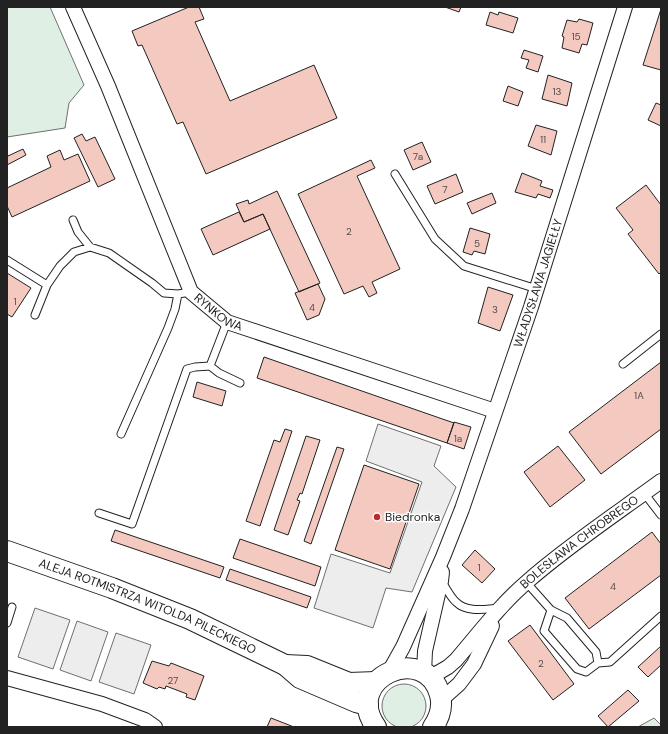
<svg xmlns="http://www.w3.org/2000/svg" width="668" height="734" viewBox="0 0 668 734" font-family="'DM Sans',sans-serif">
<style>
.green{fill:#e0efe3;stroke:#6f6f6f}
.parking{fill:#ededed;stroke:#6f6f6f}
.building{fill:#f3c9c0;stroke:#222}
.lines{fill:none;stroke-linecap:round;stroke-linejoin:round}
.lane-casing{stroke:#222;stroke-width:9}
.street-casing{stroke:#222;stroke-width:16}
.secondary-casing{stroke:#222;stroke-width:22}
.lane{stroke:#fff;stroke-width:7}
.street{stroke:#fff;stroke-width:14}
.secondary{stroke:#fff;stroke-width:20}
.poi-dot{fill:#c62828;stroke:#fff;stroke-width:1.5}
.labels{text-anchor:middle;stroke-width:3;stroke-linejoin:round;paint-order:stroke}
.number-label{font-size:10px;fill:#564c4a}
.street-label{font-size:12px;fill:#222;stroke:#fff}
.poi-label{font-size:12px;fill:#222;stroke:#fff;text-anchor:start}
</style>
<rect width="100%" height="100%" fill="#fff"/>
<!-- green -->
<path class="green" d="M 7,7 L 50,7 L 84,85 L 69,103 L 65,128 L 7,137 Z
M382 706a22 22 0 1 1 44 0a22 22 0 1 1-44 0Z
M 654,718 L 661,725 L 661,727 L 638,727 Z"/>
<!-- parking -->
<path class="parking" d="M 378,424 L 441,446 L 434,466 L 456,487 L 412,592 L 386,588 L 373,628 L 314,608 L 331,554 L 390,573 L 422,482 L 366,461 Z
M 35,608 L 70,620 L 53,669 L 18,657 Z
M 77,621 L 108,632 L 91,681 L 60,670 Z
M 116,633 L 151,645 L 134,694 L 99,682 Z"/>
<!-- building -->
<path class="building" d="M 189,7 L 199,7 L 204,19 L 195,22 L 230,101 L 314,65 L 337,118 L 206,174 L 183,122 L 177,124 L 142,45 L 138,46 L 132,31 Z
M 445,7 L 461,7 L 459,12 Z
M 661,9 L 661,70 L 643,65 Z
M 490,12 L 498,15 L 499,12 L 518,18 L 513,33 L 486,25 Z
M 579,19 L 593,23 L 587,45 L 582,44 L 579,53 L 562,48 L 564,37 L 562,36 L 567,20 L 577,22 Z
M 524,50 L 543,56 L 538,72 L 526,68 L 529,60 L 521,58 Z
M 548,75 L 572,83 L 567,106 L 542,99 Z
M 508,86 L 523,92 L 518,106 L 503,101 Z
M 656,103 L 661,105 L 661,126 L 648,120 Z
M 536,125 L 557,131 L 551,155 L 528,146 Z
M 82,134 L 86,141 L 95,137 L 115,179 L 98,187 L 74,138 Z
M 422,142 L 431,162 L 413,170 L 404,150 Z
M 23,149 L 26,155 L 7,165 L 7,153 L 8,156 Z
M 60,150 L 64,160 L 78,154 L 90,181 L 12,217 L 7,206 L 7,188 L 51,167 L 47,156 Z
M 371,160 L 375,168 L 357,176 L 400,269 L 372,282 L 377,293 L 369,297 L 363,286 L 344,294 L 298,194 Z
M 522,173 L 542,181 L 540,186 L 553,190 L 550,198 L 538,194 L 536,198 L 515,192 Z
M 456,174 L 463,192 L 435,204 L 427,186 Z
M 646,185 L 661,205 L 661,272 L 659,274 L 628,234 L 633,230 L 616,208 Z
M 277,191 L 320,283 L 299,292 L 263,214 L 244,222 L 236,204 L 248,200 L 249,204 Z
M 492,193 L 496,203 L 472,214 L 467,203 Z
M 239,212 L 244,222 L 263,214 L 270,229 L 213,255 L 201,229 Z
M 470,228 L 490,234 L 485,254 L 474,251 L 472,255 L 463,252 Z
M 7,273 L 31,288 L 12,317 L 7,314 Z
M 318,284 L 325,299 L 319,315 L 307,320 L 295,293 Z
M 488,287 L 513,295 L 500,331 L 478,323 Z
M 264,357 L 454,423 L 447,443 L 257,378 Z
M 661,362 L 661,429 L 601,474 L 569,432 Z
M 197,382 L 226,391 L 222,406 L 193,397 Z
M 454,422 L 471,427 L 464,449 L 447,443 Z
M 285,429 L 292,431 L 260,526 L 246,521 L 274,440 L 280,442 Z
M 306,436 L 320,440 L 302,494 L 300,493 L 297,500 L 300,501 L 288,535 L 274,530 Z
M 558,446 L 585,480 L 550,507 L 524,472 Z
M 337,447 L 344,449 L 311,544 L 304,541 Z
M 364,465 L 419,484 L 390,569 L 335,550 Z
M 115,530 L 224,567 L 220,578 L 111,541 Z
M 652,532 L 661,544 L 661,575 L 589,629 L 565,598 Z
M 240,539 L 321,567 L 315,586 L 233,558 Z
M 475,550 L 495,569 L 482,583 L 462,565 Z
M 230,569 L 311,597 L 307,608 L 226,580 Z
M 530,625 L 574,684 L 553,700 L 508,641 Z
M 661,646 L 661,665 L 648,677 L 638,667 Z
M 152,661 L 169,666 L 171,663 L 204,676 L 195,700 L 186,697 L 187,694 L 166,686 L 165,689 L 159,687 L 157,689 L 143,683 Z
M 628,690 L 639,701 L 608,727 L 598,716 Z
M 271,718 L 294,727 L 267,727 Z"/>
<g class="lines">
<!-- lane casing -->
<g class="lane-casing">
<path id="lane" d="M 395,174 L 435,239 L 464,266 L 537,289
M 73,220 L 78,232 L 90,247
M 7,260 L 47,285
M 35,315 L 47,285 L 60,266 L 74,252 L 90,247 L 109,253 L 152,283 L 164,293 L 178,294 L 191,292
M 623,364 L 661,334
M 210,366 L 219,373 L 240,383
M 121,434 L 168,328 L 175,309 L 178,294
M 644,493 L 661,515
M 99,513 L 132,524 L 187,369 L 195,367 L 210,366 L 227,322
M 441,581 C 446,587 450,597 456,602 C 467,613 485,609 499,608
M 526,582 L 551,610 L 544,631 L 577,669 L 586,672 L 598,663 L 610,662 L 661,616
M 551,610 L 567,618 L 596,652 L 598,663
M 7,623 L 12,607"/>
</g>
<!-- street casing -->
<g class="street-casing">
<g id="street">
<path id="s1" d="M 73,7 L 108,86 L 191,292 L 227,322 L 495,411"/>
<path id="s2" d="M 389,672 L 403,647 L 443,557 L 462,509 L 531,307 L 625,7"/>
<path d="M 424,673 L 425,651 L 441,581 L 442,572"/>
<path d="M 7,678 L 102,704 L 145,720 L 155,727"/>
<path id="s3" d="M 429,678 L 448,667 L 456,660 C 479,633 501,604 528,581 C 569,545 616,514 661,481"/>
<path d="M 441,700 L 459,684 L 474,664 L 492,626"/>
</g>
</g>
<!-- secondary casing -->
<g class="secondary-casing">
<g id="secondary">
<path id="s4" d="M 7,551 L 112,588 L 190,619 L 285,665 L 300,678 L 356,702 L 368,705"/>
<path d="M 285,665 L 307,666 L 349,683 L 376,682"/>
<path d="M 376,727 C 341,678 426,641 440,695 C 443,707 440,717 433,727"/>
</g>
</g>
<!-- lane -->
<use href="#lane" class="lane"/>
<!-- street -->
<use href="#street" class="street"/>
<!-- secondary -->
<use href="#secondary" class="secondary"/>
</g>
<!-- markers -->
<circle class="poi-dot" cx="377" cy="517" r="4"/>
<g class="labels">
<!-- number labels -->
<g class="number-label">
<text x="576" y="40">15</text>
<text x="557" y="95">13</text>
<text x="543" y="143">11</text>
<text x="418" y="160">7a</text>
<text x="445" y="193">7</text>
<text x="349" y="235">2</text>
<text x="477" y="247">5</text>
<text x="15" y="305">1</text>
<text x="312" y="311">4</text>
<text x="495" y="313">3</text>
<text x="639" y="399">1A</text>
<text x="458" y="442">1a</text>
<text x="479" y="571">1</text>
<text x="613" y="590">4</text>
<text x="541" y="667">2</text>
<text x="173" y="684">27</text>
</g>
<!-- street labels -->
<g class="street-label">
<text dy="4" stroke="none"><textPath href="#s2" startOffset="417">WŁADYSŁAWA JAGIEŁŁY</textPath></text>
<text dy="4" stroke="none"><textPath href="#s1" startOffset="343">RYNKOWA</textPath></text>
<text dy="4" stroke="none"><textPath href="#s3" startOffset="204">BOLESŁAWA CHROBREGO</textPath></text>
<text dy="4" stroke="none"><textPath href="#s4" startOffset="151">ALEJA ROTMISTRZA WITOLDA PILECKIEGO</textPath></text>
</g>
<!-- poi labels -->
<g class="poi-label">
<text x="385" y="521">Biedronka</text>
</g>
</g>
<!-- border -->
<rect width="668" height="734" fill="none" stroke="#222222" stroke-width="16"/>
</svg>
